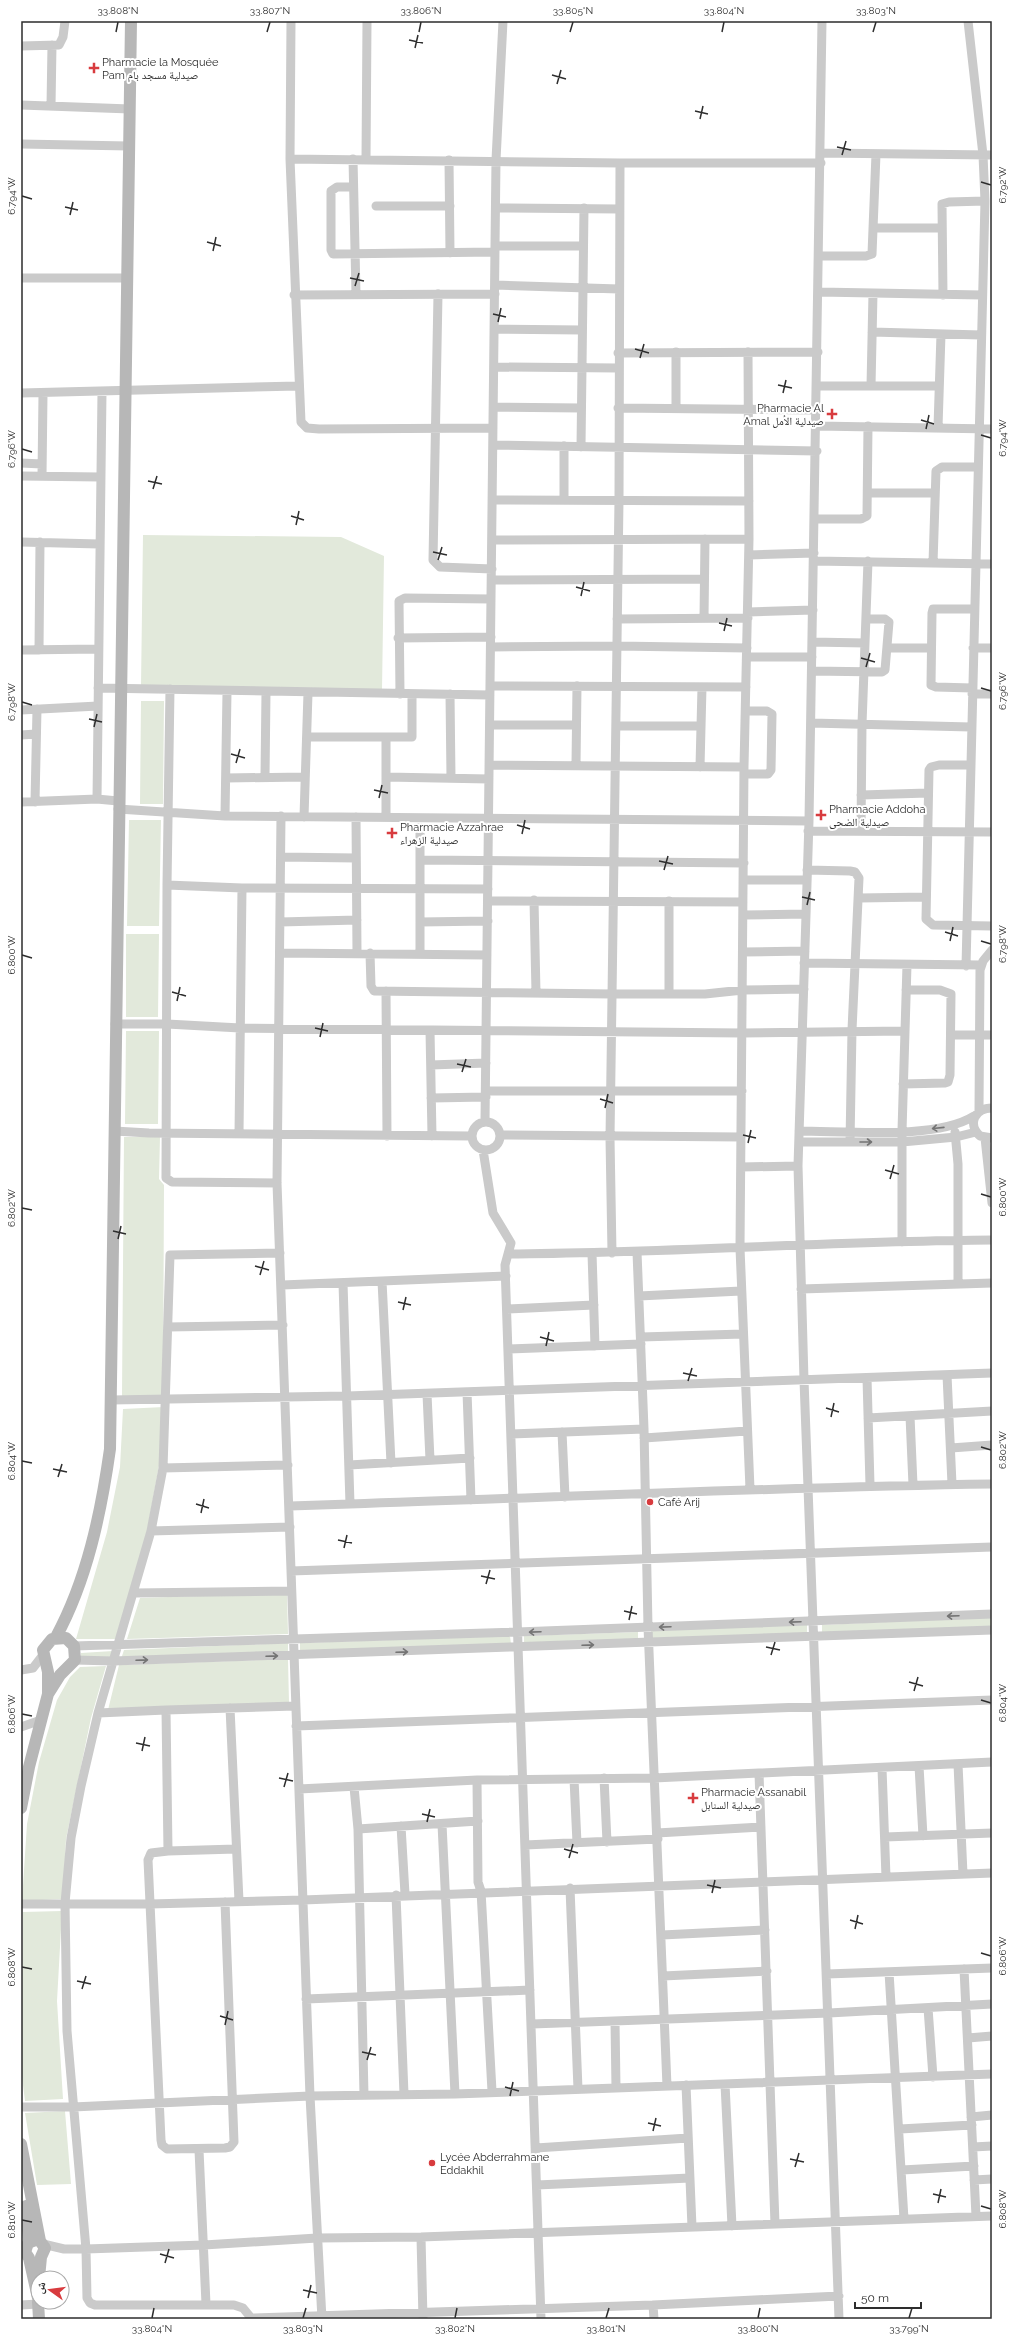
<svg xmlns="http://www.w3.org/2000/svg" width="1013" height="2340" viewBox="0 0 1013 2340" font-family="Raleway,'Noto Naskh Arabic',sans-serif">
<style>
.green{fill:#e2e9db}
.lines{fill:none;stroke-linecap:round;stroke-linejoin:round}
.minor{stroke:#cacaca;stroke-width:9}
.secondary{stroke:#b7b7b7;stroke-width:12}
.oneway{stroke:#747474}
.ticks{fill:none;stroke:#2d2d2d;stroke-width:1.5}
.poi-dot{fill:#d83b3e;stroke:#fff;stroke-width:1.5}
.labels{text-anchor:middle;stroke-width:4;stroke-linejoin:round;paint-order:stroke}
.poi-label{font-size:11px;fill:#2d2d2d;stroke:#fff;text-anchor:start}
.neatline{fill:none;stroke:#2d2d2d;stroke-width:1.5}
.ticks-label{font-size:10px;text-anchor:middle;fill:#2d2d2d}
</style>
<rect width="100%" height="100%" fill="#fff"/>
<!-- green -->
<path class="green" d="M 143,535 L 341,537 L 384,556 L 382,690 L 141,686 Z
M 141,701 L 164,701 L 163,804 L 140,804 Z
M 129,820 L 161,820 L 159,926 L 127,926 Z
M 126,934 L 159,934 L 158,1017 L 126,1017 Z
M 126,1031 L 159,1031 L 158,1124 L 125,1124 Z
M 124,1137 L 160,1137 L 159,1179 L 164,1185 L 163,1396 L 122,1396 Z
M 164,1407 L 160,1460 L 147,1531 L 116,1639 L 76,1639 L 107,1532 L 120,1467 L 123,1409 Z
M 287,1593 L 288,1634 L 127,1639 L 140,1598 Z
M 992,1617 L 992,1626 L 822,1634 L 822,1625 Z
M 807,1625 L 807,1634 L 651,1640 L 651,1630 Z
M 638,1632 L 638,1640 L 524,1644 L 524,1636 Z
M 510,1636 L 511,1644 L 300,1651 L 300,1643 Z
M 288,1643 L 288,1652 L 121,1659 L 124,1650 Z
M 113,1651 L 111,1659 L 81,1660 L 81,1653 Z
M 288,1659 L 289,1703 L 108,1710 L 119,1665 Z
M 106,1666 L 91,1718 L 66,1839 L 63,1899 L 22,1901 L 27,1824 L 39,1762 L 57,1700 L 70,1677 L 80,1667 Z
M 62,1911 L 57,2001 L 63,2099 L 25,2101 L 21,2069 L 23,1912 Z
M 65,2111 L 71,2184 L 37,2185 L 25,2113 Z"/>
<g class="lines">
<!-- minor -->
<path class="minor" d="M 291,21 L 290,159 L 301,422 L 307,428 L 319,429 L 493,428
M 822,21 L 809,821 L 798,1166 L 804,1380 L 839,2319
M 21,46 L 59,45 L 63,37 L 65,21
M 21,105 L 130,109
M 51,106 L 52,45
M 21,144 L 129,146
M 821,153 L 992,155
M 290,159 L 620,163 L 821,163
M 353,159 L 356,294
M 366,159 L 367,21
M 449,160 L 450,253
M 353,187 L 337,187 L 331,191 L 331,250 L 333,254 L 495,252
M 376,206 L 450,206
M 496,208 L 619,209
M 875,228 L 942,228
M 495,246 L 583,246
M 819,256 L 866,256 L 872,254 L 876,154
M 21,278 L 128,278
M 495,285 L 619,289
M 819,292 L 982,295
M 438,294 L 433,560 L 440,567 L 492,569
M 294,295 L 495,294
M 943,295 L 942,204 L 949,202 L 985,201
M 494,329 L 582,330
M 872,332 L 981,335
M 748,352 L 749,539 L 744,767 L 740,1248 L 750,1489
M 618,353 L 818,352
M 494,367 L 618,368
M 818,386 L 939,386
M 871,386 L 873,293
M 21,393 L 298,386
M 494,407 L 581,408
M 618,408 L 817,410
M 676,408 L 676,352
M 817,426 L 992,429
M 938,427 L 941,334
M 493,445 L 817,451
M 564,446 L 564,500
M 581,447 L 584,208
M 21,463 L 42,464
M 21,476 L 100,477
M 42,476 L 43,394
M 868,493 L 935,493
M 492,500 L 749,501
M 815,519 L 861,519 L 867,516 L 868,426
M 492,540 L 749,539
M 21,542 L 99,544
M 749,555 L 814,553
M 814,561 L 992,564
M 933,563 L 936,471 L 942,467 L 977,467
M 492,580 L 704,579
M 748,612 L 813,610
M 704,618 L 705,539
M 617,619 L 748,618
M 398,638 L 491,637
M 812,642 L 865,643
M 491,647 L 617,646 L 747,648
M 888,648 L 931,648
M 973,648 L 992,648
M 21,650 L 98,649
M 39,650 L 40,542
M 747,657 L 812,657
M 812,671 L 882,672 L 885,670 L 889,622 L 885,619 L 866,619
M 490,686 L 746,687
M 98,688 L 490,695
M 972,688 L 936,687 L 931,685 L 932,613 L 933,609 L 974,609
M 170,689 L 167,885 L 166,1178 L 172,1182 L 277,1183
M 400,694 L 399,601 L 405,598 L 491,599
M 450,694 L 451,778
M 972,694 L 992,694
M 21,710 L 98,706
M 811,723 L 971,727
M 490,725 L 576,725
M 616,726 L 701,726
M 21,735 L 36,734
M 307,737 L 412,737 L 412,694
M 489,765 L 744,767
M 576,765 L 577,686
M 971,765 L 939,765 L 931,767 L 929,770 L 926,919 L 933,925 L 992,926
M 700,767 L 702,687
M 744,774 L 768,774 L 771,770 L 772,714 L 767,711 L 746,711
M 265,777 L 266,692
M 386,777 L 489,779
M 226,778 L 305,777
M 861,795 L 928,793
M 97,799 L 102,392
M 21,802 L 97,799 L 118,801
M 35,802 L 37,709
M 118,809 L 225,816 L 809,821
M 225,816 L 227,692
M 281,816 L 277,1183 L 310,2096 L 322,2319
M 304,817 L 308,693
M 356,817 L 357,953
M 386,817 L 386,737
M 808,831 L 992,832
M 861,831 L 862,724 L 868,561
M 281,857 L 356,858
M 421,860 L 744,863
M 807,870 L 850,871 L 855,872 L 859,878 L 852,1030 L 850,1142
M 744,880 L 807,880
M 167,885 L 242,888 L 488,889
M 859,898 L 926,897
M 534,900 L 536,993
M 488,901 L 743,902
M 669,901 L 669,994
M 743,915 L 806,914
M 280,922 L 357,920
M 420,922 L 488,921
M 743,952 L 805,951
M 280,953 L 487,955
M 370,953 L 371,986 L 374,991 L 612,994 L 705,994 L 743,990 L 804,989
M 420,954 L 420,818
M 804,963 L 981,965
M 966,966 L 985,201 L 983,155 L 968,21
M 386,991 L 387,1136
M 115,1024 L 167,1024 L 240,1028 L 742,1033 L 904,1031
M 430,1030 L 432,1136
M 951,1035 L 992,1035
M 431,1065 L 486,1063
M 903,1084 L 945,1083 L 948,1082 L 950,1075 L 951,994 L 940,990 L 906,990
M 486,1091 L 742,1091
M 431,1098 L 486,1097
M 992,1108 C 975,1108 967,1124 980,1136 L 992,1138
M 979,1111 L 980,970 L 983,961 L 992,950
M 485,1121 L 496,160 L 503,21
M472 1136a14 14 0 1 1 28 0a14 14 0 1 1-28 0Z
M 114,1131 L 149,1133 L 471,1136
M 799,1131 C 846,1131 936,1140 974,1116
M 955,1132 L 958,1164 L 958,1284
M 239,1134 L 242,888
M 500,1135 L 741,1137
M 985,1138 L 992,1203
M 799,1142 L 902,1142 L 956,1137 L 976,1132
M 483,1150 L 493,1213 L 511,1243 L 505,1265 L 541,2319
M 741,1167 L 798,1166
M 902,1242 L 902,1131 L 907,965
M 637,1252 L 644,1429 L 648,1627 L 667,2086
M 592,1253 L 595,1346
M 612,1253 L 610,1138 L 619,500 L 620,163
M 508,1254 C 669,1253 831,1241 992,1240
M 382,1281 L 391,1463
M 343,1283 L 350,1504 C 564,1497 778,1487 992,1484
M 282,1285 L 506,1276
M 801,1289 L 992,1283
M 639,1296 L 741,1291
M 507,1309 L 594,1305
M 168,1327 L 283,1325
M 641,1337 L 743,1334
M 509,1349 L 641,1344
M 947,1375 L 952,1484
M 867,1378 L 870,1485
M 467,1392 L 471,1500
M 427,1394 L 430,1460
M 111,1400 L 347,1396 L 992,1373
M 910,1416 L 913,1485
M 868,1418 L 992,1411
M 562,1432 L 565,1497
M 511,1434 L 644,1429
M 644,1438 L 747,1431
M 951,1448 L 992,1445
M 349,1465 L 470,1458
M 163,1468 L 288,1465
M 290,1506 L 350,1504
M 151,1531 L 290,1527
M 291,1571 L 992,1547
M 134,1593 L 291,1591
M 74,1646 L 517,1632 L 992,1614
M 75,1660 L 113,1661 L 992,1630
M 21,1670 L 33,1668 L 43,1655
M 230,1708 L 239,1901
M 98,1713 L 166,1710
M 296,1726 L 992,1700
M 21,1727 L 41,1720
M 958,1764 L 963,1874
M 919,1766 L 923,1836
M 882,1768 L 886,1877
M 759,1773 L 775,2224
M 604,1778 L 607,1842
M 574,1779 L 577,1843
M 477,1780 L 478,1882 L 481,1891 L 492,2091
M 354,1787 L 358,1829 L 364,2095
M 299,1789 L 477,1780 L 654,1778 L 992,1762
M 442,1824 L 455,2094
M 401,1826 L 405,1894
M 358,1829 L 478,1821
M 657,1833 L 761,1827
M 885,1837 L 992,1833
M 525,1845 L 658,1839
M 168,1851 L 236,1849
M 570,1888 L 578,2089
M 396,1895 L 404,2094
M 225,1902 L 234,2142 L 230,2147 L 225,2148 L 167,2149 L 162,2145 L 161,2140 L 148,1860 L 151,1853 L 168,1851 L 166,1710 L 295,1706
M 21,1904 L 150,1904 L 303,1900 L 992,1873
M 662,1935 L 765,1930
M 964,1969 L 976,2216
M 889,1972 L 904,2219
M 827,1974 L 992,1968
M 663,1976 L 767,1971
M 306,1999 L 530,1990
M 928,2008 L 933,2077
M 615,2021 L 616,2088
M 532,2024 L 829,2013 L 992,2004
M 968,2038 L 992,2036
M 725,2084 L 732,2226
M 686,2085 L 692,2227
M 21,2107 L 73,2107 L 310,2096 L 455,2094 L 992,2074
M 971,2117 L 992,2115
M 900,2129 L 972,2125
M 973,2147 L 992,2146
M 536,2148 L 688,2138
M 199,2150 L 206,2304
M 902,2170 L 974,2166
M 974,2180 L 992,2179
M 537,2185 L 690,2178
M 421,2237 L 423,2319
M 43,2244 L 64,2249 L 86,2249 L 204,2245 L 317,2238 L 421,2237 L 992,2216
M 21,2305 L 38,2304
M 653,2305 L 654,2319
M 251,2318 L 653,2305 L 839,2296
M 252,2319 L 243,2308 L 234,2305 L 95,2305 L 90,2303 L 87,2298 L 86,2249 L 67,2031 L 65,1903 L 71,1838 L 81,1786 L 98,1713 L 151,1531 L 163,1468 L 170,1255 L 280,1253"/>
<!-- secondary -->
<path class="secondary" d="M 56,1637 C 87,1580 101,1513 110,1449 L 131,21
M 21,1808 L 29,1767 L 48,1694 L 48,1672 L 43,1650 L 52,1639 L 66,1638 L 74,1646 L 75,1660 L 60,1675 L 48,1694
M 21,2144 L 40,2241 L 45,2248 L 41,2257 L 39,2278
M 26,2206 L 29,2242
M 36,2240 L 28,2243 L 25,2252 L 29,2258 L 38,2298
M 38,2302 L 39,2319"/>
</g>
<!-- one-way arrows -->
<defs><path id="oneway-shaft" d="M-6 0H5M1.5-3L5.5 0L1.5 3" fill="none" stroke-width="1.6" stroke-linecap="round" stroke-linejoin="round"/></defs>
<g class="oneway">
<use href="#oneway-shaft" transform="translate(938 1128) rotate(174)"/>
<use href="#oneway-shaft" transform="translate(866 1142)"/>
<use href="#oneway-shaft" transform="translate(953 1616) rotate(178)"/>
<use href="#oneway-shaft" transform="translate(795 1622) rotate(178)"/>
<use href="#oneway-shaft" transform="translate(665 1627) rotate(178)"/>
<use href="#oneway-shaft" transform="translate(535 1632) rotate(178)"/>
<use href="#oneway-shaft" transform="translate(588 1645) rotate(-2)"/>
<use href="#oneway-shaft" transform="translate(402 1652) rotate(-2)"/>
<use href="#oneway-shaft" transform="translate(272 1656) rotate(-2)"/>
<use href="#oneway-shaft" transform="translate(142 1660) rotate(-2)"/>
</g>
<!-- ticks -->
<path class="ticks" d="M 116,32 L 118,22M 267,32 L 270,22M 419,32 L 421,22M 570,32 L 573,22M 722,32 L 724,22M 873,32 L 876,22M 409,40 L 423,43M 415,48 L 418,35M 552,75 L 566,79M 557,84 L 561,70M 695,111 L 708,114M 700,119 L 703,106M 837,147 L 851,150M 842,155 L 846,141M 981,182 L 991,185M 22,196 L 32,199M 65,207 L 78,210M 70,215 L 73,202M 207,242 L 221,246M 213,251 L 216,237M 350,278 L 364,281M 355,286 L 359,273M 493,314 L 506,317M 498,322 L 501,308M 635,349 L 649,353M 640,358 L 644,344M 778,385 L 792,388M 783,393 L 786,380M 921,420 L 934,424M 926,429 L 929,415M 981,435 L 991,438M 22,449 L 32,452M 148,481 L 162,484M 153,489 L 157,476M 291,516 L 304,520M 296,525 L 299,511M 433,552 L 447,555M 438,560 L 442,547M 576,587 L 590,591M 581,596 L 584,582M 719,623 L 732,626M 724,631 L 727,618M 861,658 L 875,662M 866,667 L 870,653M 981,688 L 991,691M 22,702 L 32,705M 89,719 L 102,722M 94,727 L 97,714M 231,754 L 245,758M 236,763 L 240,749M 374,790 L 388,793M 379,798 L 382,785M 517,825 L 530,829M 522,834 L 525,820M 659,861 L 673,864M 664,870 L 668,856M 802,897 L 815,900M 807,905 L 810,892M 945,932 L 958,936M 950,941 L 953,927M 981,941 L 991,944M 22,955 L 32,958M 172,992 L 186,996M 177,1001 L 180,987M 315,1028 L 328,1031M 320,1037 L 323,1023M 457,1064 L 471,1067M 462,1072 L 466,1059M 600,1099 L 613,1103M 605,1108 L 608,1094M 743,1135 L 756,1138M 748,1143 L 751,1130M 885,1170 L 899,1174M 890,1179 L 894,1165M 981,1194 L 991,1197M 22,1208 L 32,1210M 113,1231 L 126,1234M 118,1239 L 121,1226M 255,1266 L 269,1270M 260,1275 L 264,1261M 398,1302 L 411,1305M 403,1310 L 406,1297M 540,1337 L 554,1341M 546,1346 L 549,1332M 683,1373 L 697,1376M 688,1381 L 692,1368M 826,1408 L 839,1412M 831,1417 L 834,1403M 981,1447 L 991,1450M 22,1461 L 32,1463M 53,1469 L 67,1472M 58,1477 L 62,1464M 196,1504 L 209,1508M 201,1513 L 204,1499M 338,1540 L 352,1543M 344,1548 L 347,1535M 481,1576 L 495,1579M 486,1584 L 490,1570M 624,1611 L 637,1614M 629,1620 L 632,1606M 766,1647 L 780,1650M 771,1655 L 775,1642M 909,1682 L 923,1686M 914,1691 L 918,1677M 981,1700 L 991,1703M 22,1714 L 32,1716M 136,1743 L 150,1746M 142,1751 L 145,1737M 279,1778 L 293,1781M 284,1787 L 288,1773M 422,1814 L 435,1817M 427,1822 L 430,1809M 564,1849 L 578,1853M 569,1858 L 573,1844M 707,1885 L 721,1888M 712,1893 L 715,1880M 850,1920 L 863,1924M 855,1929 L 858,1915M 981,1953 L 991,1956M 22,1967 L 32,1969M 77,1981 L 91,1984M 82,1989 L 86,1976M 220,2016 L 233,2020M 225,2025 L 228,2011M 362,2052 L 376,2055M 367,2060 L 371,2047M 505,2087 L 519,2091M 510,2096 L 513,2082M 648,2123 L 661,2126M 653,2131 L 656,2118M 790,2159 L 804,2162M 795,2167 L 799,2153M 933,2194 L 946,2197M 938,2203 L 941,2189M 981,2206 L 991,2209M 22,2220 L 32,2222M 160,2254 L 174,2258M 165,2263 L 169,2249M 303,2290 L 317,2293M 308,2298 L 311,2285M 152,2318 L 154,2308M 303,2318 L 306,2308M 455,2318 L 457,2308M 606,2318 L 609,2308M 758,2318 L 760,2308M 909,2318 L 912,2308"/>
<!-- markers -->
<g class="poi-dot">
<path d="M92 62h4v4h4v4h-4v4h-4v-4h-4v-4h4z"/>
<path d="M830 408h4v4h4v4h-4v4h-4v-4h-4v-4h4z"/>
<path d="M819 809h4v4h4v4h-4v4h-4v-4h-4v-4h4z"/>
<path d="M390 827h4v4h4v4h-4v4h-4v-4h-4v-4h4z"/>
<circle cx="650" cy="1502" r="4"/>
<path d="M691 1792h4v4h4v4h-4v4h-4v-4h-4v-4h4z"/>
<circle cx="432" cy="2163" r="4"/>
</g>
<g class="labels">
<!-- poi labels -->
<g class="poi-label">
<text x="102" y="66">Pharmacie la Mosquée<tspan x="102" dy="13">Pam صيدلية مسجد بام</tspan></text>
<text x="824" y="412" text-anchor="end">Pharmacie Al<tspan x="824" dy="13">Amal صيدلية الأمل</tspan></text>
<text x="829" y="813">Pharmacie Addoha<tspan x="829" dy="13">صيدلية الضحى</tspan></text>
<text x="400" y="831">Pharmacie Azzahrae<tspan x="400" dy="13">صيدلية الزهراء</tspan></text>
<text x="658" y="1506">Café Arij</text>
<text x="701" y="1796">Pharmacie Assanabil<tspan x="701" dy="13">صيدلية السنابل</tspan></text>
<text x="440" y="2161">Lycée Abderrahmane<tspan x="440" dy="13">Eddakhil</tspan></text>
</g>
</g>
<!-- border -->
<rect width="1013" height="2340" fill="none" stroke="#ffffff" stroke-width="44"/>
<!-- north arrow -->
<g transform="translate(50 2290) rotate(284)"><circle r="19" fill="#ffffff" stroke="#ababab"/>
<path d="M0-3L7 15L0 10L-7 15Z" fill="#d83b3e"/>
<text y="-6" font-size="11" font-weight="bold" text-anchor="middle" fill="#2d2d2d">ش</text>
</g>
<!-- scale -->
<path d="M855 2302v6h66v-6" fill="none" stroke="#2d2d2d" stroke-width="2"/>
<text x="861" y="2302" font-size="12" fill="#2d2d2d" stroke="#ffffff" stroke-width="3" paint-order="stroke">50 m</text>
<rect x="22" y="22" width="969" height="2296" class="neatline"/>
<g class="ticks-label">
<text x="118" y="14">33.808°N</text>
<text x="270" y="14">33.807°N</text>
<text x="421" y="14">33.806°N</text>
<text x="573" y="14">33.805°N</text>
<text x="724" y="14">33.804°N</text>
<text x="876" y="14">33.803°N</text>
<text transform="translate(1002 185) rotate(-90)" y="4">6.792°W</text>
<text transform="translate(11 196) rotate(-90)" y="4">6.794°W</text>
<text transform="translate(1002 438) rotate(-90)" y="4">6.794°W</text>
<text transform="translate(11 449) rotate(-90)" y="4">6.796°W</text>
<text transform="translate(1002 691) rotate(-90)" y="4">6.796°W</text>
<text transform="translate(11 702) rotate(-90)" y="4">6.798°W</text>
<text transform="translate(1002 944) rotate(-90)" y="4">6.798°W</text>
<text transform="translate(11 955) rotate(-90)" y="4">6.800°W</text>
<text transform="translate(1002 1197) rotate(-90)" y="4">6.800°W</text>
<text transform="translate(11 1208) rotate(-90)" y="4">6.802°W</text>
<text transform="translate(1002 1450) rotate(-90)" y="4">6.802°W</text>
<text transform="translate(11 1461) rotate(-90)" y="4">6.804°W</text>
<text transform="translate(1002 1703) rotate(-90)" y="4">6.804°W</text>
<text transform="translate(11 1714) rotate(-90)" y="4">6.806°W</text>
<text transform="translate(1002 1956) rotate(-90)" y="4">6.806°W</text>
<text transform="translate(11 1967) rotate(-90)" y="4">6.808°W</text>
<text transform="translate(1002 2209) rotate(-90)" y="4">6.808°W</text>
<text transform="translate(11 2220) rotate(-90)" y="4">6.810°W</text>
<text x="152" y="2332">33.804°N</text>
<text x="303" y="2332">33.803°N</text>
<text x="455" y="2332">33.802°N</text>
<text x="606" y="2332">33.801°N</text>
<text x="758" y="2332">33.800°N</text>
<text x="909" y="2332">33.799°N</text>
</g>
</svg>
